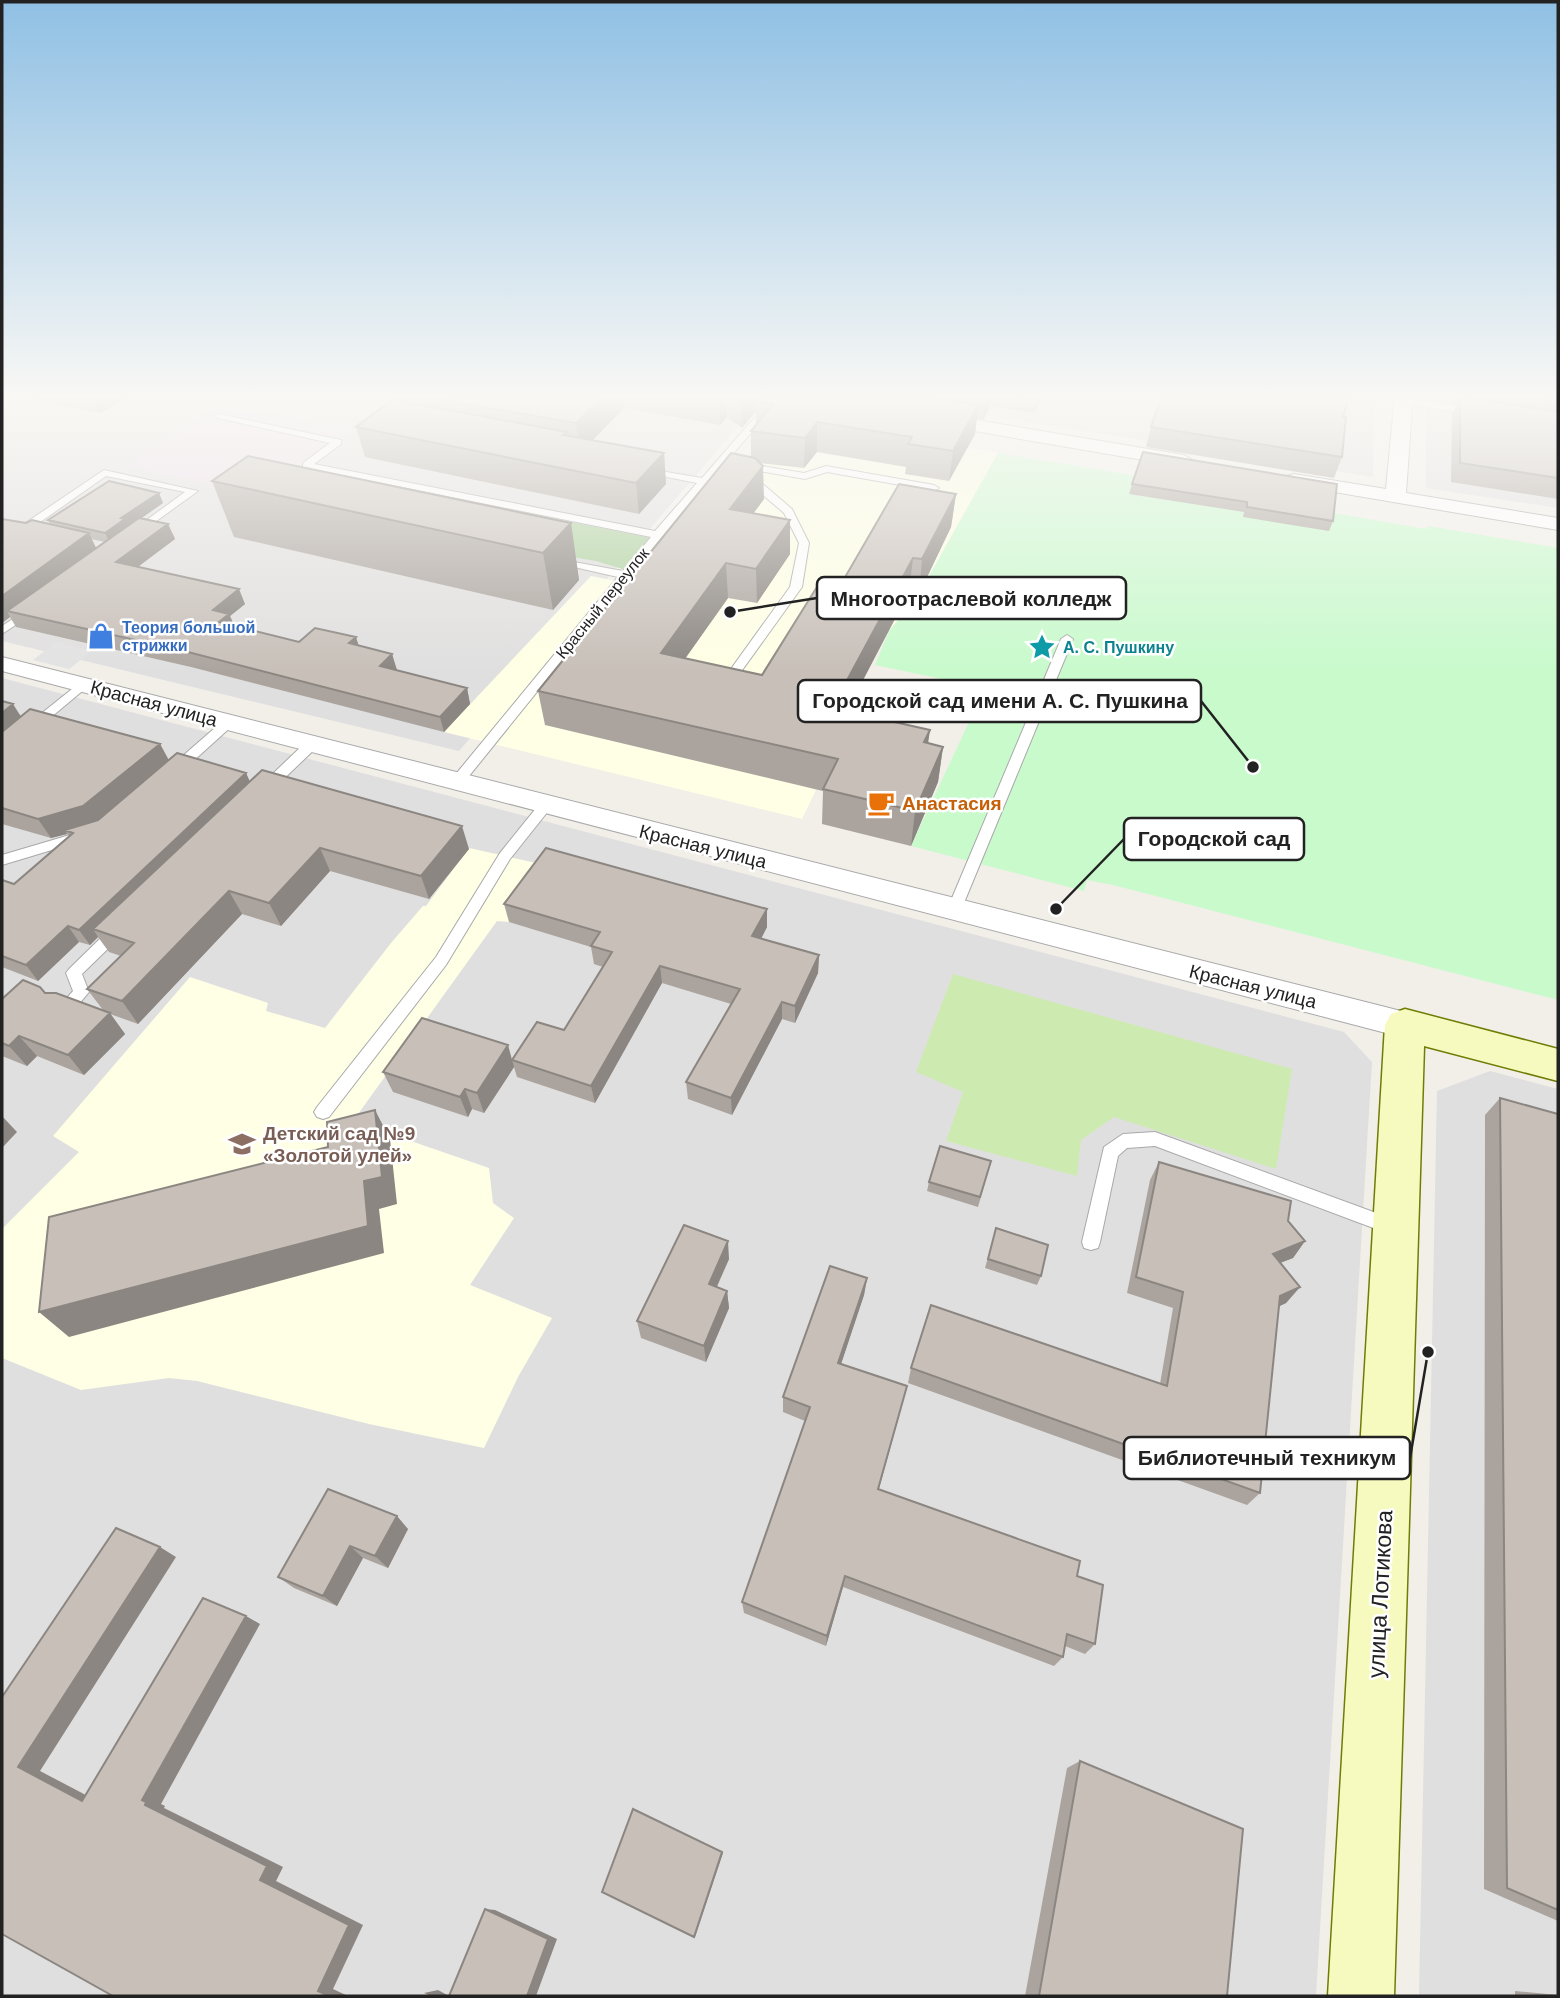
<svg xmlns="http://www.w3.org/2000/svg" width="1560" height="1998" viewBox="0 0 1560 1998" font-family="Helvetica,sans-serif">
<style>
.residential{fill:#e0dfdf}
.industrial{fill:#ebdbe8}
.education{fill:#ffffe5}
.grass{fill:#cdebb0}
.forest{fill:#add19e}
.park{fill:#c8facc}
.parking{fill:#e2e2e2}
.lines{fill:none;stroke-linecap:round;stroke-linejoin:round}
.lane-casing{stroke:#a9a9a9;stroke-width:2}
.street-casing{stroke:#a9a9a9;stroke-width:2}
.secondary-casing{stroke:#707d05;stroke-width:3}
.lane{fill:#fff;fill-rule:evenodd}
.street{fill:#fff;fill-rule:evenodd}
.secondary{fill:#f7fabf;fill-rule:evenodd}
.wall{fill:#aba49e;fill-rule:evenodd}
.shaded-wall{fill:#8b8681}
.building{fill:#c7bfb8;stroke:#8b8681;stroke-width:2}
.labels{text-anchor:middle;stroke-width:5;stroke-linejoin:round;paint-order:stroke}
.far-street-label{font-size:16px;fill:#222;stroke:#fff}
.far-shop-label{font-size:16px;font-weight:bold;fill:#366cbe;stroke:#fff;text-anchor:start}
.far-culture-label{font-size:16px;font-weight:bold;fill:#0d838f;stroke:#fff;text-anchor:start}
.street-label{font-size:19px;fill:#222;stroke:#fff}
.food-label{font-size:19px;font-weight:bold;fill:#c56008;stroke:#fff;text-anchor:start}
.education-label{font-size:19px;font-weight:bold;fill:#785e54;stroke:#fff;text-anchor:start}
.near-street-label{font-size:23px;fill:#222;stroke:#fff}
.leader{fill:none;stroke:#222;stroke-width:2.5}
.callout-dot{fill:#222;stroke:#fff;stroke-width:2.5}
.callout{fill:#fff;stroke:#222;stroke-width:2.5}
.callout-label{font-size:21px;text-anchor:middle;font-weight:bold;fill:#222}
</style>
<rect width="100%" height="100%" fill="#f2efe9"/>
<!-- residential -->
<path class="residential" d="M 2,394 L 750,394 L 764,396 L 459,751 L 2,641 Z
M 852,394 L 1374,394 L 1373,477 L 860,395 Z
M 1426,394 L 1558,394 L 1558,508 L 1426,488 Z
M 2,678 L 1344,1032 L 1372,1062 L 1316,1996 L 2,1996 Z
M 1490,1071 L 1558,1089 L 1558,1996 L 1419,1996 L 1437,1091 Z"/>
<!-- industrial -->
<path class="industrial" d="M 217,408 L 275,415 L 348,432 L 258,494 L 126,466 Z"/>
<!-- education -->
<path class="education" d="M 784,418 L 998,453 L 919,594 L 889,631 L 807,787 L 816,790 L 802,819 L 444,732 L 591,576 L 652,588 Z
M 469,848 L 550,866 L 509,922 L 497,921 L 353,1121 L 489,1168 L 493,1203 L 514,1218 L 470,1285 L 552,1318 L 518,1377 L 484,1448 L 369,1424 L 197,1381 L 169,1378 L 81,1390 L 2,1358 L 2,1229 L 79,1152 L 53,1136 L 190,977 L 268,1003 L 266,1011 L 325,1028 L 391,943 L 423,906 L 426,906 Z"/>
<!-- grass -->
<path class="grass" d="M 953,974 L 1292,1069 L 1276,1169 L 1114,1117 L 1081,1140 L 1077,1176 L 946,1141 L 963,1092 L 916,1072 Z"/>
<!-- forest -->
<path class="forest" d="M 307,471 L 388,481 L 461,500 L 656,539 L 664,548 L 657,561 L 632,572 L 596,561 L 559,555 Z"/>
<!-- park -->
<path class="park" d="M 998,453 L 1216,489 L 1218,493 L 1426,529 L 1428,526 L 1558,548 L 1558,1000 L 1113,885 L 1087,880 L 1084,891 L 911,846 L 985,688 L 875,665 L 889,631 L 919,594 Z"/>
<!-- parking -->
<path class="parking" d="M 56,642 L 92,651 L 69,669 L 33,660 Z"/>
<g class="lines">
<!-- lane casing -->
<g class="lane-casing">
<path id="lane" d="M 775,394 L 784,394 L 662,537 L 461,786 L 451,786 L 451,780 L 618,577 L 552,562 L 552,558 L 623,571 L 651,537 L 303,467 L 303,463 L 330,443 L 214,417 L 219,414 L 341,440 L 341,444 L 314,464 L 655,531 L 697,483 L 642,472 L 642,468 L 702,478 Z
M 1404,398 L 1474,409 L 1479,412 L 1474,415 L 1401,403 L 1399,401 Z
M 744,463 L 804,473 L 826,466 L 934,485 L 939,488 L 934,491 L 827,472 L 805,479 L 741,468 L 741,464 Z
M 104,470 L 198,491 L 137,535 L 133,534 L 133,530 L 185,492 L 106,476 L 26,532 L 18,532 L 18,528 Z
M 745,480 L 764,485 L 792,509 L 809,543 L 802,587 L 738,676 L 734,677 L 728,673 L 790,587 L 799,543 L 784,513 L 756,489 L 741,485 L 741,481 Z
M 31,607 L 35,608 L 35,612 L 2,634 L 2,626 Z
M 1067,635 L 1073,639 L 961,910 L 954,915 L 949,914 L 947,910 L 1061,639 Z
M 82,681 L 88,685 L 86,688 L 7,754 L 2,755 L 2,745 Z
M 228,719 L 232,720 L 232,726 L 180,773 L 170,773 L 170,767 L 224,720 Z
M 311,741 L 317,745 L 316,748 L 270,792 L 260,792 L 260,786 L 306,742 Z
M 546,800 L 553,805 L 510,859 L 446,965 L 329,1117 L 323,1119 L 317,1117 L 314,1112 L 317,1107 L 436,957 L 500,853 L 541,802 Z
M 80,832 L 87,837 L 85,840 L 2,865 L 2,855 Z
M 117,925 L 122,927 L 124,931 L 122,935 L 82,974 L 89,992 L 73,1011 L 61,1011 L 59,1007 L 73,991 L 66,973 L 69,969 L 112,927 Z
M 1155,1132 L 1398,1221 L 1401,1227 L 1398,1233 L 1392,1235 L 1155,1146 L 1127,1148 L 1118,1156 L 1100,1242 L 1098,1248 L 1091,1250 L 1084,1248 L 1082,1242 L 1104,1147 L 1123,1134 Z"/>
</g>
<!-- street casing -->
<g class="street-casing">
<path id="street" d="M 1395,394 L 1413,394 L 1406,493 L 1558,518 L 1558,530 L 1287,484 L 1284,480 L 1287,476 L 1294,474 L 1386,489 Z
M 935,413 L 1184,455 L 1194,461 L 1184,467 L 928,423 L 926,419 L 928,415 Z
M 2,657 L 1405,1012 L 1416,1016 L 1421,1025 L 1416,1034 L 1405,1038 L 2,671 Z"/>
</g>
<!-- secondary casing -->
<g class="secondary-casing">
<path id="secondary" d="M 1405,1009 L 1558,1049 L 1558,1081 L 1424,1046 L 1394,1996 L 1328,1996 L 1385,1025 L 1391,1014 Z"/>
</g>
<!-- lane -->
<use href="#lane" class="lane"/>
<!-- street -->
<use href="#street" class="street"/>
<!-- secondary -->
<use href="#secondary" class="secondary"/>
</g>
<!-- wall -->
<path class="wall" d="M 6,394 L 134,394 L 100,413 Z
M 400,394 L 1045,394 L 1034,413 L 990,406 L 983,420 L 977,419 L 975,434 L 949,481 L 905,474 L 906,467 L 817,452 L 804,468 L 760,463 L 764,499 L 753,514 L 790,520 L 790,554 L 757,603 L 728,598 L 685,659 L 762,675 L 840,586 L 956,494 L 951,527 L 919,594 L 909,592 L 847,711 L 928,743 L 943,747 L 938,782 L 911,846 L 822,824 L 823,791 L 545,725 L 538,691 L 751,458 L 751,431 L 756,425 L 756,411 L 742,428 L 727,417 L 720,425 L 624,408 L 593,440 L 664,453 L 666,484 L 639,514 L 365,457 L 356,427 Z
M 1451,394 L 1558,394 L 1558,499 L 1451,482 L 1452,414 L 1457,404 L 1452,404 Z
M 1343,417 L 1342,457 L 1334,478 L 1146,447 L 1151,427 Z
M 1143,452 L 1333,521 L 1329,531 L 1243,517 L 1244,512 L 1129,494 L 1132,484 Z
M 212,481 L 571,523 L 579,580 L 553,610 L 234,537 Z
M 159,493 L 163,503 L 141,518 L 168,524 L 175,539 L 138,567 L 245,604 L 230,616 L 234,626 L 299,642 L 356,637 L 358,646 L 392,654 L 396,670 L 467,688 L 470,704 L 444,732 L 191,667 L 16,627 L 10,617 L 2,623 L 2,519 L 26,523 L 50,524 L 48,520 ZM 91,539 L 105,542 L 96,548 Z
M 2,701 L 21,716 L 160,744 L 169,760 L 246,773 L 250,782 L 469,849 L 429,899 L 330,871 L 281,926 L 242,914 L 138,1024 L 110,1014 L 125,1034 L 84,1075 L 37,1056 L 27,1066 L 2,1056 L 2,999 L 45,993 L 103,1010 L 87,989 L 121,956 L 109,952 L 98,937 L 90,945 L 79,942 L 38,981 L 2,967 L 2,880 L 14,884 L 69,836 L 67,834 L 51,838 L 2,824 Z
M 504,904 L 767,927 L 761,939 L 819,955 L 818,973 L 795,1023 L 782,1019 L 732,1115 L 688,1099 L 686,1082 L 731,1004 L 662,983 L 595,1103 L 517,1077 L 514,1067 L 484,1113 L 472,1109 L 468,1117 L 393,1092 L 383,1072 L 513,1059 L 564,1030 L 603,967 L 594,964 L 591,947 L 509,922 Z
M 1500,1098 L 1558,1114 L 1558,1921 L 1484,1889 L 1485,1115 Z
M 991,1161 L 978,1207 L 927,1191 L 929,1182 Z
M 1159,1162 L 1288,1221 L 1305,1241 L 1293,1258 L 1280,1263 L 1300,1287 L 1286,1303 L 1279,1306 L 1260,1493 L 1247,1505 L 908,1383 L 911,1368 L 1160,1384 L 1173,1308 L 1127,1293 L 1150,1180 Z
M 996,1228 L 1041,1276 L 1037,1285 L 985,1268 Z
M 729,1259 L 717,1287 L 727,1291 L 729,1308 L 706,1362 L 641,1338 L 637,1321 Z
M 867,1278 L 864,1295 L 841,1364 L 907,1386 L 879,1489 L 1077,1576 L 1095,1644 L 1085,1654 L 1065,1646 L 1063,1657 L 1054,1666 L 843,1587 L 826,1646 L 744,1613 L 742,1602 L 805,1421 L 783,1412 L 783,1397 Z
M 328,1489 L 408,1529 L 388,1568 L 363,1558 L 337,1606 L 294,1588 L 278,1577 Z
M 1080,1761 L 1227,1996 L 1025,1996 L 1067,1768 Z
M 1515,1991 L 1558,1995 L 1558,1996 L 1515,1996 Z"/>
<!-- shaded-wall -->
<path class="shaded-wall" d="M 94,394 L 134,394 L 100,413 L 92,395 Z
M 406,394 L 413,423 L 398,398 Z
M 605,394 L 622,394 L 624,408 L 580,453 L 576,423 Z
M 720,394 L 726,394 L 727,417 L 720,425 Z
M 745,394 L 770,394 L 755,401 L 756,411 L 742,428 L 741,398 Z
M 986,394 L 992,394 L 990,406 L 983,420 Z
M 1038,394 L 1045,394 L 1034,413 Z
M 978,405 L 975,434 L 949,481 L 953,451 Z
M 817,422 L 817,452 L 804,468 L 805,438 Z
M 664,453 L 666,484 L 639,514 L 636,483 Z
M 763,466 L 764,499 L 731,543 L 730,509 Z
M 159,493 L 163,503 L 129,527 L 110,543 L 105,533 L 121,518 Z
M 956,494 L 951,527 L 919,594 L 922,559 Z
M 790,520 L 790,554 L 757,603 L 756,569 Z
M 571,523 L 579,580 L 553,610 L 543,553 Z
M 168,524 L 175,539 L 124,577 L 116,562 Z
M 89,533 L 98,552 L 7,611 L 10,617 L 2,623 L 2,596 Z
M 913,558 L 909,592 L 830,743 L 832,708 Z
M 726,563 L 728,598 L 664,688 L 661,653 Z
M 239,589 L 245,604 L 230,616 L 236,629 L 226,638 L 213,610 Z
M 356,637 L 361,653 L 349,643 Z
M 392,654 L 397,670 L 385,682 L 380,666 Z
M 467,688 L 470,704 L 444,732 L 440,717 Z
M 13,704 L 25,723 L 2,742 L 2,713 Z
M 930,730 L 925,765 L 924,742 Z
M 160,744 L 170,763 L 95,826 L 65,830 L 67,834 L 51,838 L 38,819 Z
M 943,747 L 938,782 L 911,846 L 915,811 Z
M 246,773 L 253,789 L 93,929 L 98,937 L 90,945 L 79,930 Z
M 462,826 L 469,849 L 429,899 L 421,876 Z
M 320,848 L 330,871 L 281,926 L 269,903 Z
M 229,891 L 242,914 L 138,1024 L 122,1001 Z
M 767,909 L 767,927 L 753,954 L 752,936 Z
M 68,926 L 79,942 L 38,981 L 26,965 Z
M 819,955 L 818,973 L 795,1023 L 795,1006 Z
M 660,966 L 662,983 L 595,1103 L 591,1086 Z
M 782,1002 L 782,1019 L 732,1115 L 731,1098 Z
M 110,1013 L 125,1034 L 84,1075 L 68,1055 Z
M 19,1036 L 37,1056 L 27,1066 L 9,1046 Z
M 508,1045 L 514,1067 L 484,1113 L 477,1093 Z
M 465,1089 L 472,1109 L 468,1117 L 460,1097 Z
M 375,1110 L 390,1139 L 397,1204 L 379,1209 L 384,1253 L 69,1337 L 39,1312 L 364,1181 Z
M 2,1116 L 17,1132 L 2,1148 Z
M 728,1241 L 729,1259 L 710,1301 L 709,1284 Z
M 1305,1241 L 1293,1258 L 1261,1270 L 1273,1254 Z
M 867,1278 L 864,1295 L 836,1379 L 838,1363 Z
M 1300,1287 L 1286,1303 L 1268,1312 L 1280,1296 Z
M 727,1291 L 729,1308 L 706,1362 L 704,1346 Z
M 907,1386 L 903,1402 L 875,1502 L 878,1489 Z
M 397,1516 L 408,1529 L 388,1568 L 375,1556 Z
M 350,1546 L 363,1558 L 337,1606 L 323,1596 Z
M 160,1547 L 176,1557 L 40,1771 L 103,1804 L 82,1801 L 18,1767 Z
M 845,1576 L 843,1587 L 826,1646 L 827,1636 Z
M 246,1616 L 260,1624 L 161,1804 L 165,1806 L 164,1808 L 283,1867 L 276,1881 L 363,1925 L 333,1989 L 348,1996 L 329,1996 L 318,1991 L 260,1880 L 145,1805 L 142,1800 Z
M 722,1852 L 723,1853 L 695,1937 L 694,1937 Z
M 485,1909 L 495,1910 L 557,1939 L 536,1996 L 527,1996 Z
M 438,1990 L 449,1996 L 431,1996 L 424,1993 Z"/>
<!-- building -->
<path class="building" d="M 400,394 L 406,394 L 398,398 L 400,401 L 567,432 L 563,435 L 664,453 L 636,483 L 356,427 Z
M 407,394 L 605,394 L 576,423 Z
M 735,394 L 745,394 L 741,398 Z
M 762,394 L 911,394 L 978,405 L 953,451 L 908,444 L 912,437 L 817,422 L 805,438 L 751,431 L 773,404 L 755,401 Z
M 1163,394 L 1224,395 L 1224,394 L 1350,394 L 1343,417 L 1346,417 L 1342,457 L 1151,427 Z
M 1506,394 L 1558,394 L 1558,403 Z
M 1460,396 L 1558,412 L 1558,478 L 1460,463 Z
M 1143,452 L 1337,484 L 1333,521 L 1247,507 L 1247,502 L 1132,484 Z
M 731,453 L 755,458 L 763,466 L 730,509 L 790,520 L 756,569 L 726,563 L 661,653 L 762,675 L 820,582 L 840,586 L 899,484 L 956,494 L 922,559 L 913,558 L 832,708 L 930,730 L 924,742 L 943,747 L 915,811 L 823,789 L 838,759 L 538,691 Z
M 248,456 L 571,523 L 543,553 L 212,481 Z
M 109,481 L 159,493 L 121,518 L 125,519 L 105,533 L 48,520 Z
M 139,518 L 168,524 L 116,562 L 239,589 L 213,610 L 229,614 L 219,622 L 299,642 L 315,628 L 356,637 L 349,643 L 392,654 L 380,666 L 467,688 L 440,717 L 184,651 L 7,611 Z
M 2,519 L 26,523 L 32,520 L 89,533 L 2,596 Z
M 2,701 L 13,704 L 2,713 Z
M 30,709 L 160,744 L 83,806 L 38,819 L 2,808 L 2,732 Z
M 177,753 L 246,773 L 79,930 L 68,926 L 26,965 L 2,956 L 2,880 L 14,884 L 73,833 L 65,830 L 98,820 Z
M 262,770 L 462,826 L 421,876 L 320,848 L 269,903 L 229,891 L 122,1001 L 87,989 L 134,943 L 93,929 Z
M 546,848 L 767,909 L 752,936 L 819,955 L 795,1006 L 782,1002 L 731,1098 L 686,1082 L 740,989 L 660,966 L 591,1086 L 512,1060 L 537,1022 L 564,1030 L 612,952 L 591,946 L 600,932 L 504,904 Z
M 23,980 L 40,987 L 45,993 L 56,993 L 110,1013 L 68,1055 L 19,1036 L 9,1046 L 2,1043 L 2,999 Z
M 422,1018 L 508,1045 L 477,1093 L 465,1089 L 460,1097 L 383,1072 Z
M 1500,1098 L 1558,1114 L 1558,1910 L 1507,1888 Z
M 375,1110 L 382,1177 L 364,1181 L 368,1226 L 39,1312 L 49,1217 L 328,1147 L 327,1122 Z
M 940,1146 L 991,1161 L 980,1197 L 929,1182 Z
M 1159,1162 L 1291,1201 L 1288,1221 L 1305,1241 L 1273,1254 L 1300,1287 L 1280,1296 L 1260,1493 L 911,1368 L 931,1305 L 1167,1386 L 1183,1292 L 1136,1277 Z
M 684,1225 L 728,1241 L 709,1284 L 727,1291 L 704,1346 L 637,1321 Z
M 996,1228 L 1048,1245 L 1041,1276 L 988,1259 Z
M 830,1266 L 867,1278 L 838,1363 L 907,1386 L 878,1489 L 1080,1561 L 1077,1576 L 1103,1585 L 1095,1644 L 1067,1634 L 1063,1657 L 845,1576 L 827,1636 L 742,1602 L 810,1407 L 783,1397 Z
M 328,1489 L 397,1516 L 375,1556 L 350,1546 L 323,1596 L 278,1577 Z
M 116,1528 L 160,1547 L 18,1767 L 82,1801 L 203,1598 L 246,1616 L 142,1800 L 146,1802 L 145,1805 L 267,1866 L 260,1880 L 349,1925 L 318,1991 L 329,1996 L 113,1996 L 2,1934 L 2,1697 Z
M 1080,1761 L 1243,1829 L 1227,1996 L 1039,1996 Z
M 633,1809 L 722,1852 L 694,1937 L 602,1892 Z
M 485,1909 L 548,1939 L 527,1996 L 449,1996 Z"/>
<!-- sky -->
<linearGradient id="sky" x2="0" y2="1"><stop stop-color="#8fc0e4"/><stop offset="0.59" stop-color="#f9f8f5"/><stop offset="1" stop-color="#f9f8f5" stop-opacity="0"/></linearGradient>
<rect width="1560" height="673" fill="url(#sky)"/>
<!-- icons -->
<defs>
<g id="shop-bare" transform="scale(2.1)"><path d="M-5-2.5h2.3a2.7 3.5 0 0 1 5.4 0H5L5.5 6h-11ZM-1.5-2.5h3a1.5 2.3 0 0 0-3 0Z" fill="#3f7fe0" stroke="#fff" stroke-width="2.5" paint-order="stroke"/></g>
<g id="sight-bare" transform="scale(2.1)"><path d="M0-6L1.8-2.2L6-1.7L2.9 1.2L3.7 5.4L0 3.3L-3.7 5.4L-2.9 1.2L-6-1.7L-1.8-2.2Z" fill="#0f9aa8" stroke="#fff" stroke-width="2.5" paint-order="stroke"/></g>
<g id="cafe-bare" transform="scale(2.1)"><path d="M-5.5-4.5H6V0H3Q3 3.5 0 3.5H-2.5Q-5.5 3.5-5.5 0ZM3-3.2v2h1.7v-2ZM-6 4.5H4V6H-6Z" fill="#e8710a" stroke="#fff" stroke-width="2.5" paint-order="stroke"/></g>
<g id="school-bare" transform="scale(2.1)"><path d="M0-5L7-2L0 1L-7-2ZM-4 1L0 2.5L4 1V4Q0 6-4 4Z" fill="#8d6e63" stroke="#fff" stroke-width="2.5" paint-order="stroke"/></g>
</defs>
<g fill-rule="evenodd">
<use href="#shop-bare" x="101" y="636"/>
<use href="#sight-bare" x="1042" y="647"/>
<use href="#cafe-bare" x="881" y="803"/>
<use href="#school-bare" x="242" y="1144"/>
</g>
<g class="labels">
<!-- far-street labels -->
<g class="far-street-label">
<text transform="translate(602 603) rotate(-51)" y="6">Красный переулок</text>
</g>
<!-- far-shop labels -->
<g class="far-shop-label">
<text x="122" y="633">Теория большой<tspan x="122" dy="18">стрижки</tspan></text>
</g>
<!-- far-culture labels -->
<g class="far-culture-label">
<text x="1063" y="653">А. С. Пушкину</text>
</g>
<!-- street labels -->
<g class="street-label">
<text transform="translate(154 703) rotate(15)" y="7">Красная улица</text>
<text transform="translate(703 846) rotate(14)" y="7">Красная улица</text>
<text transform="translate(1253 986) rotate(14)" y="7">Красная улица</text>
</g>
<!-- food labels -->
<g class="food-label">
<text x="902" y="810">Анастасия</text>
</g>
<!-- education labels -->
<g class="education-label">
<text x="263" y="1140">Детский сад №9<tspan x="263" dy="22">«Золотой улей»</tspan></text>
</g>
<!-- near-street labels -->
<g class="near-street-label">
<text transform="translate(1380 1594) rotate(-87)" y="8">улица Лотикова</text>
</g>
</g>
<!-- callouts -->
<path class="leader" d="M730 612L817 598M1253 767L1201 701M1056 909L1124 839M1428 1352L1410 1458"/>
<g class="callout-dot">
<circle cx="730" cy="612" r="7"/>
<circle cx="1253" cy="767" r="7"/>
<circle cx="1056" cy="909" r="7"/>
<circle cx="1428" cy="1352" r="7"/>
</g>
<g class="callout">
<rect x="817" y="577" width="309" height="42" rx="7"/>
<rect x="798" y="680" width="403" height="42" rx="7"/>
<rect x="1124" y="818" width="180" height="42" rx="7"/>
<rect x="1124" y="1437" width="286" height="42" rx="7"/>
</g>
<g class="callout-label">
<text x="971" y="606">Многоотраслевой колледж</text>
<text x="1000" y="708">Городской сад имени А. С. Пушкина</text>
<text x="1214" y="846">Городской сад</text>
<text x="1267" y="1465">Библиотечный техникум</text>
</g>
<!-- border -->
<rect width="1560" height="1998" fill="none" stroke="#222222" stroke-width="7"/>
</svg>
